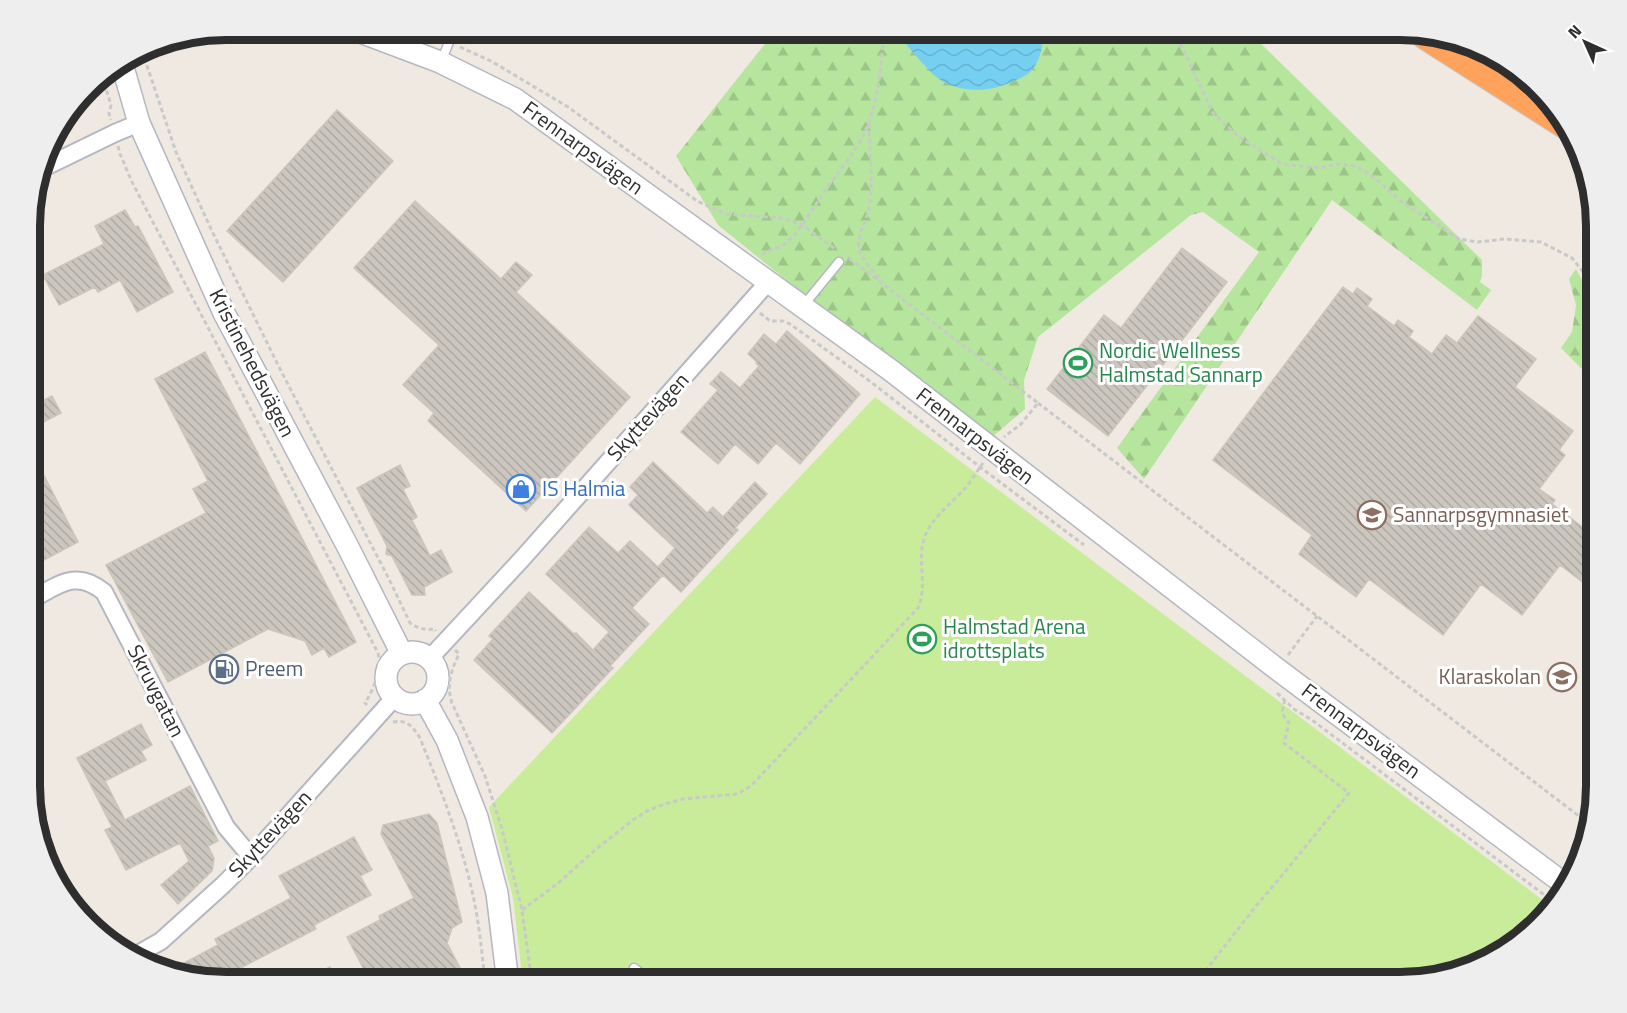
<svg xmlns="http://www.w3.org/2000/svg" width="1627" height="1013" viewBox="0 0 1627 1013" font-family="'Titillium Web',sans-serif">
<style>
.forest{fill:url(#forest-firs)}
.pitch{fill:#c9ec9a}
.water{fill:url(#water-waves)}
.building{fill:url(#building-back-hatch);stroke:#cbc5ba;stroke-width:1.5}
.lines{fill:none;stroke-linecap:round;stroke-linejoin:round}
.service-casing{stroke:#b4b7c1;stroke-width:11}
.minor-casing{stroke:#b4b7c1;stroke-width:20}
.tertiary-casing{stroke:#b4b7c1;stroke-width:24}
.motorway-casing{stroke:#c9c9c9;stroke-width:34}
.path{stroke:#c9c9c9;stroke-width:3;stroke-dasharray:4.5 3;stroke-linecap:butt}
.service{stroke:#fff;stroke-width:8}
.minor{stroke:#fff;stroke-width:16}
.tertiary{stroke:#fff;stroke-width:21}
.motorway{stroke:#ffa35c;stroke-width:32}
.labels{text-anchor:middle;stroke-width:6;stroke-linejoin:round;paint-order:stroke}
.street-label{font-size:21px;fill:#2e2e2e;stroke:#fff}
.leisure-label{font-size:21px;fill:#27864d;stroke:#fff;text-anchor:start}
.shop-label{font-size:21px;fill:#366cbe;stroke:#fff;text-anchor:start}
.education-label{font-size:21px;fill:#785e54;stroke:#fff;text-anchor:start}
.service-label{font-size:21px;fill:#4e5e75;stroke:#fff;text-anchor:start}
.rim{fill:none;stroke:#2e2e2e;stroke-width:8}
</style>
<defs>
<pattern id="forest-firs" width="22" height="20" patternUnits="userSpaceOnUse" patternTransform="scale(1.5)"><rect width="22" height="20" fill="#b6e59e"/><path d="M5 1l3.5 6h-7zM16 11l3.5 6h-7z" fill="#9dc588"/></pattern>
<pattern id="water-waves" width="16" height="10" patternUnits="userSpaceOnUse" patternTransform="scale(1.5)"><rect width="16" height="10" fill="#75cff0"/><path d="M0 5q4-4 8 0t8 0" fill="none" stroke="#66b2ce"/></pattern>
<pattern id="building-back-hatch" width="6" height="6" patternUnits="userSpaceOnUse" patternTransform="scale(1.5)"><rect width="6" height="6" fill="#cbc7bf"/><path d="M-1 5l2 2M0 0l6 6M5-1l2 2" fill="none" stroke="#afaba4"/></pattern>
</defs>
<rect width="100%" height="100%" fill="#efe9e1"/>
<!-- forest -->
<path class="forest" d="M 776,30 L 1247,30 L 1482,260 L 1482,276 L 1480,282 L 1491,290 L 1477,310 L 1332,200 L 1144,479 L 1117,448 L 1259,252 L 1203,212 L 1191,215 L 1038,337 L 1024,380 L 1025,409 L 991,438 L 831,316 L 718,225 L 676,156 Z
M 1576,269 L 1589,293 L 1597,316 L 1597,380 L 1582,369 L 1561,348 L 1572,332 L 1576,305 L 1569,279 Z"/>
<!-- pitch -->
<path class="pitch" d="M 875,397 L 1552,907 L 1498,957 L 1413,983 L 523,983 L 513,898 L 489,807 Z"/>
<!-- water -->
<path class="water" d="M 899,30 L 1042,30 C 1044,43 1041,59 1032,70 C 1029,74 1021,78 1016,80 C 996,90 975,93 953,86 C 938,82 927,68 917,57 C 910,49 901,40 899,30 Z"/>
<!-- building -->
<path class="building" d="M 337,110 L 393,161 L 283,282 L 227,231 Z
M 415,201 L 501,279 L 516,262 L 532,275 L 516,292 L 630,397 L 526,511 L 428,421 L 434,413 L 403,385 L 439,345 L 354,268 Z
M 125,210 L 135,227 L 138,226 L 173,292 L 137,312 L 120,280 L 98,292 L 95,287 L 59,305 L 43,275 L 104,244 L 95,226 Z
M 1182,248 L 1227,282 L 1108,436 L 1047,389 L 1104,315 L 1121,328 Z
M 1343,287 L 1353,294 L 1357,288 L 1372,299 L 1367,306 L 1394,326 L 1398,320 L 1413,331 L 1409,337 L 1432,354 L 1446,335 L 1457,343 L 1478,316 L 1536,359 L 1515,387 L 1573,431 L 1559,450 L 1565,455 L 1539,489 L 1555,500 L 1552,504 L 1597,538 L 1597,593 L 1560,565 L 1522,615 L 1481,584 L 1443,635 L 1369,579 L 1356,597 L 1299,554 L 1312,535 L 1213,460 Z
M 787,331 L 860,394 L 800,464 L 776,443 L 758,464 L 735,444 L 718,464 L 681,432 L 718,390 L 710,384 L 721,372 L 740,388 L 759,366 L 756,363 L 757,362 L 748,354 L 764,334 L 776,344 Z
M 205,352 L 356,642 L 329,657 L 324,648 L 312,655 L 305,641 L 268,629 L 168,682 L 106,565 L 206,513 L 193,489 L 208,481 L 155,379 Z
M 52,396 L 61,413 L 32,428 L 32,406 Z
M 32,452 L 78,542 L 44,560 L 32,536 Z
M 653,462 L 707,513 L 713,507 L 723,517 L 755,482 L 767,494 L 735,528 L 738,530 L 681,592 L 663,575 L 632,608 L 649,624 L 610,666 L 613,668 L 552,733 L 474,660 L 493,639 L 489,636 L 529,592 L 574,634 L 576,633 L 593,650 L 609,632 L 546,574 L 589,527 L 618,553 L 630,541 L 658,567 L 675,548 L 629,505 L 638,495 L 630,487 Z
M 400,465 L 410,486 L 403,489 L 417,517 L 412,520 L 430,556 L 441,550 L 452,572 L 424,587 L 425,595 L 412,595 L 392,556 L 386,554 L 387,546 L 357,488 Z
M 141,724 L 152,745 L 141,751 L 146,760 L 105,781 L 125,820 L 190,786 L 218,841 L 208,846 L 214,858 L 212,871 L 178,904 L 161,885 L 189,861 L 180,843 L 126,870 L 105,830 L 112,827 L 77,758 Z
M 429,814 L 437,823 L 462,922 L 452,928 L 447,943 L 468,983 L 371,983 L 347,937 L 380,920 L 379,916 L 414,898 L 381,834 L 383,825 Z
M 354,837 L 372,870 L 360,876 L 371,895 L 314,925 L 316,929 L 225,976 L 228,983 L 165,973 L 218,945 L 215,939 L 291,898 L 279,876 Z
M 330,967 L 338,983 L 299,983 Z"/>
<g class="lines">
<!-- service casing -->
<g class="service-casing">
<path id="service" d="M 441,62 L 449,42 L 457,30
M 803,306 L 839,262
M 634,968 L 653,983"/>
</g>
<!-- minor casing -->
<g class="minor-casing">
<path id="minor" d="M 41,169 L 115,133 L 139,123
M 32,599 C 59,585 76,569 104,592 L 226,827 L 251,857
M 430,658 L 521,560 L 769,281
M 133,957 L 161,941 L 223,885 L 251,857 L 395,697"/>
</g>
<!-- tertiary casing -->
<g class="tertiary-casing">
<path id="tertiary" d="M 355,30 L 440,62 L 515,99 L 889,369 L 1277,669 L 1567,886
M 122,64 L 139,123 L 224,313 L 348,547 L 402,654
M386 678a26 26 0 1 1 52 0a26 26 0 1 1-52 0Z
M 425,700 L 447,740 L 477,817 L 497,893 L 508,983"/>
</g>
<!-- motorway casing -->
<g class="motorway-casing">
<path id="motorway" d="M 1427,34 L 1565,122"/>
</g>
<!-- path -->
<path class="path" d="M 424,30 L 440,38
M 1174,30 L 1213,113 L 1239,137 L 1282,164 L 1319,168 L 1340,164 L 1356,166 L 1372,176 L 1402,202 L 1459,239 L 1478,242 L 1505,239 L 1541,242 L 1572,258 L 1591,282 L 1597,297
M 460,47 L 491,61 L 568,107 L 697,201 L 726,214 L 782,218 L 802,225 L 838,251
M 142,51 L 176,152 L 211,229 L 279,367 L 389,579 L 410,623 C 419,629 425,630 435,629 L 436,631
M 102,76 L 111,105 L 109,114 L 111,120
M 869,124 C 869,151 874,181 869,208 C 867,221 857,233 859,248 C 862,261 874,271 882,282
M 118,146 L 120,154 L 132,182 L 378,653 C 382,671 374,688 365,703 L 367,705
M 762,255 C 769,249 779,249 786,243 C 801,230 811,211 822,195 C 835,176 854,154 864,134 C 879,102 881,65 884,30
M 849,258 L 1038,403 L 1021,424 L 1004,437
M 760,313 L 770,321 L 783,321 L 790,324 L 871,382 L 980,467 L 1084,545
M 1038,403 L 1588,823
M 455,650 L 459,654 C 451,671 446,685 452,703 L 485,776 L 502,829 L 522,910 L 532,983
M 1288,655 L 1317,616
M 1277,693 L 1294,709 L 1312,720 L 1555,903
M 393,722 C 407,719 413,727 420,738 C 440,788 460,838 472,891 C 479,921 482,952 485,983
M 522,910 L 557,884 L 595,850 L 633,820 L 647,811 L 665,804 L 683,799 L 737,794 L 751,786 L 918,608 C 928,585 917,562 924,539 C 930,518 953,503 967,486 C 973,478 978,470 983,463
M 1196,983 L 1256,906 L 1284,873 L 1349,793 L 1284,743 L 1289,723 C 1282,716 1281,709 1285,701"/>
<!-- service -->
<use href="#service" class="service"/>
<!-- minor -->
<use href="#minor" class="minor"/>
<!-- tertiary -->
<use href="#tertiary" class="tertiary"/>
<!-- motorway -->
<use href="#motorway" class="motorway"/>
</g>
<!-- icons -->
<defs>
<g id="stadium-ring" transform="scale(1.5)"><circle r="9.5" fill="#fff" stroke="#2e9e5b" stroke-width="1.5"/><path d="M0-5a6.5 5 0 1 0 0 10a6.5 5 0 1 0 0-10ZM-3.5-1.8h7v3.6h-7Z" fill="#2e9e5b"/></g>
<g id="shop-ring" transform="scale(1.5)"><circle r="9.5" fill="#fff" stroke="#3f7fe0" stroke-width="1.5"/><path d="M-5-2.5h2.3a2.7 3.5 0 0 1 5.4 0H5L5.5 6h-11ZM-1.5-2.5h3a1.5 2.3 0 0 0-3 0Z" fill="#3f7fe0"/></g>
<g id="school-ring" transform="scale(1.5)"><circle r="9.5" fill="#fff" stroke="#8d6e63" stroke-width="1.5"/><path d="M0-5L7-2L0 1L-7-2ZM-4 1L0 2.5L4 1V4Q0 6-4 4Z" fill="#8d6e63"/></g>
<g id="fuel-ring" transform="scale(1.5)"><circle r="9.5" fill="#fff" stroke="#5c6f8a" stroke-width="1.5"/><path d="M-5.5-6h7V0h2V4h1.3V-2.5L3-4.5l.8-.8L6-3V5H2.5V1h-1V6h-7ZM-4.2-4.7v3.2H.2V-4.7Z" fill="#5c6f8a"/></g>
</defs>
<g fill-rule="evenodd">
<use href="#stadium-ring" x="1078" y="363"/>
<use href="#shop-ring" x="521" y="489"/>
<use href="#school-ring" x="1372" y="515"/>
<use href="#stadium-ring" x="922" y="639"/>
<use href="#fuel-ring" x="224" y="669"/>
<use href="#school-ring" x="1562" y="677"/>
</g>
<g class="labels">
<!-- street labels -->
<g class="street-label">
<text transform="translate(583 148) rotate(36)" y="7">Frennarpsvägen</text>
<text transform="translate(252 363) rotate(63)" y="7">Kristinehedsvägen</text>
<text transform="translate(648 417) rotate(-48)" y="7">Skyttevägen</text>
<text transform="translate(975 436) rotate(38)" y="7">Frennarpsvägen</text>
<text transform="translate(156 691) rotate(63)" y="7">Skruvgatan</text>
<text transform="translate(1361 731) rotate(37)" y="7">Frennarpsvägen</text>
<text transform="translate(270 834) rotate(-47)" y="7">Skyttevägen</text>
</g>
<!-- leisure labels -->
<g class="leisure-label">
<text x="1099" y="358">Nordic Wellness<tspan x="1099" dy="24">Halmstad Sannarp</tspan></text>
<text x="943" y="634">Halmstad Arena<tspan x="943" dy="24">idrottsplats</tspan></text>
</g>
<!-- shop labels -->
<g class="shop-label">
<text x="542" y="496">IS Halmia</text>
</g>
<!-- education labels -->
<g class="education-label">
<text x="1393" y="522">Sannarpsgymnasiet</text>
<text x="1541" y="684" text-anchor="end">Klaraskolan</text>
</g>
<!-- service labels -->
<g class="service-label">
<text x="245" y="676">Preem</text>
</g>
</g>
<!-- crop -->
<path d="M0 0H1627V1013H0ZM226 40H1400A186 186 0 0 1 1586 226V786A186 186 0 0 1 1400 972H226A186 186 0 0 1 40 786V226A186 186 0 0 1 226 40Z" fill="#eee" fill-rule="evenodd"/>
<path class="rim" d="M226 40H1400A186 186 0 0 1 1586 226V786A186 186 0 0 1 1400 972H226A186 186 0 0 1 40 786V226A186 186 0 0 1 226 40Z"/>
<!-- north arrow -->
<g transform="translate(1585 42) rotate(315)" stroke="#ffffff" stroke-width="4.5" paint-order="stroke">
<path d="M0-4.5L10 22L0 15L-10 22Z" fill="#2e2e2e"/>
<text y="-9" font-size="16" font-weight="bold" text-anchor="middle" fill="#2e2e2e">N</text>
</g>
</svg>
